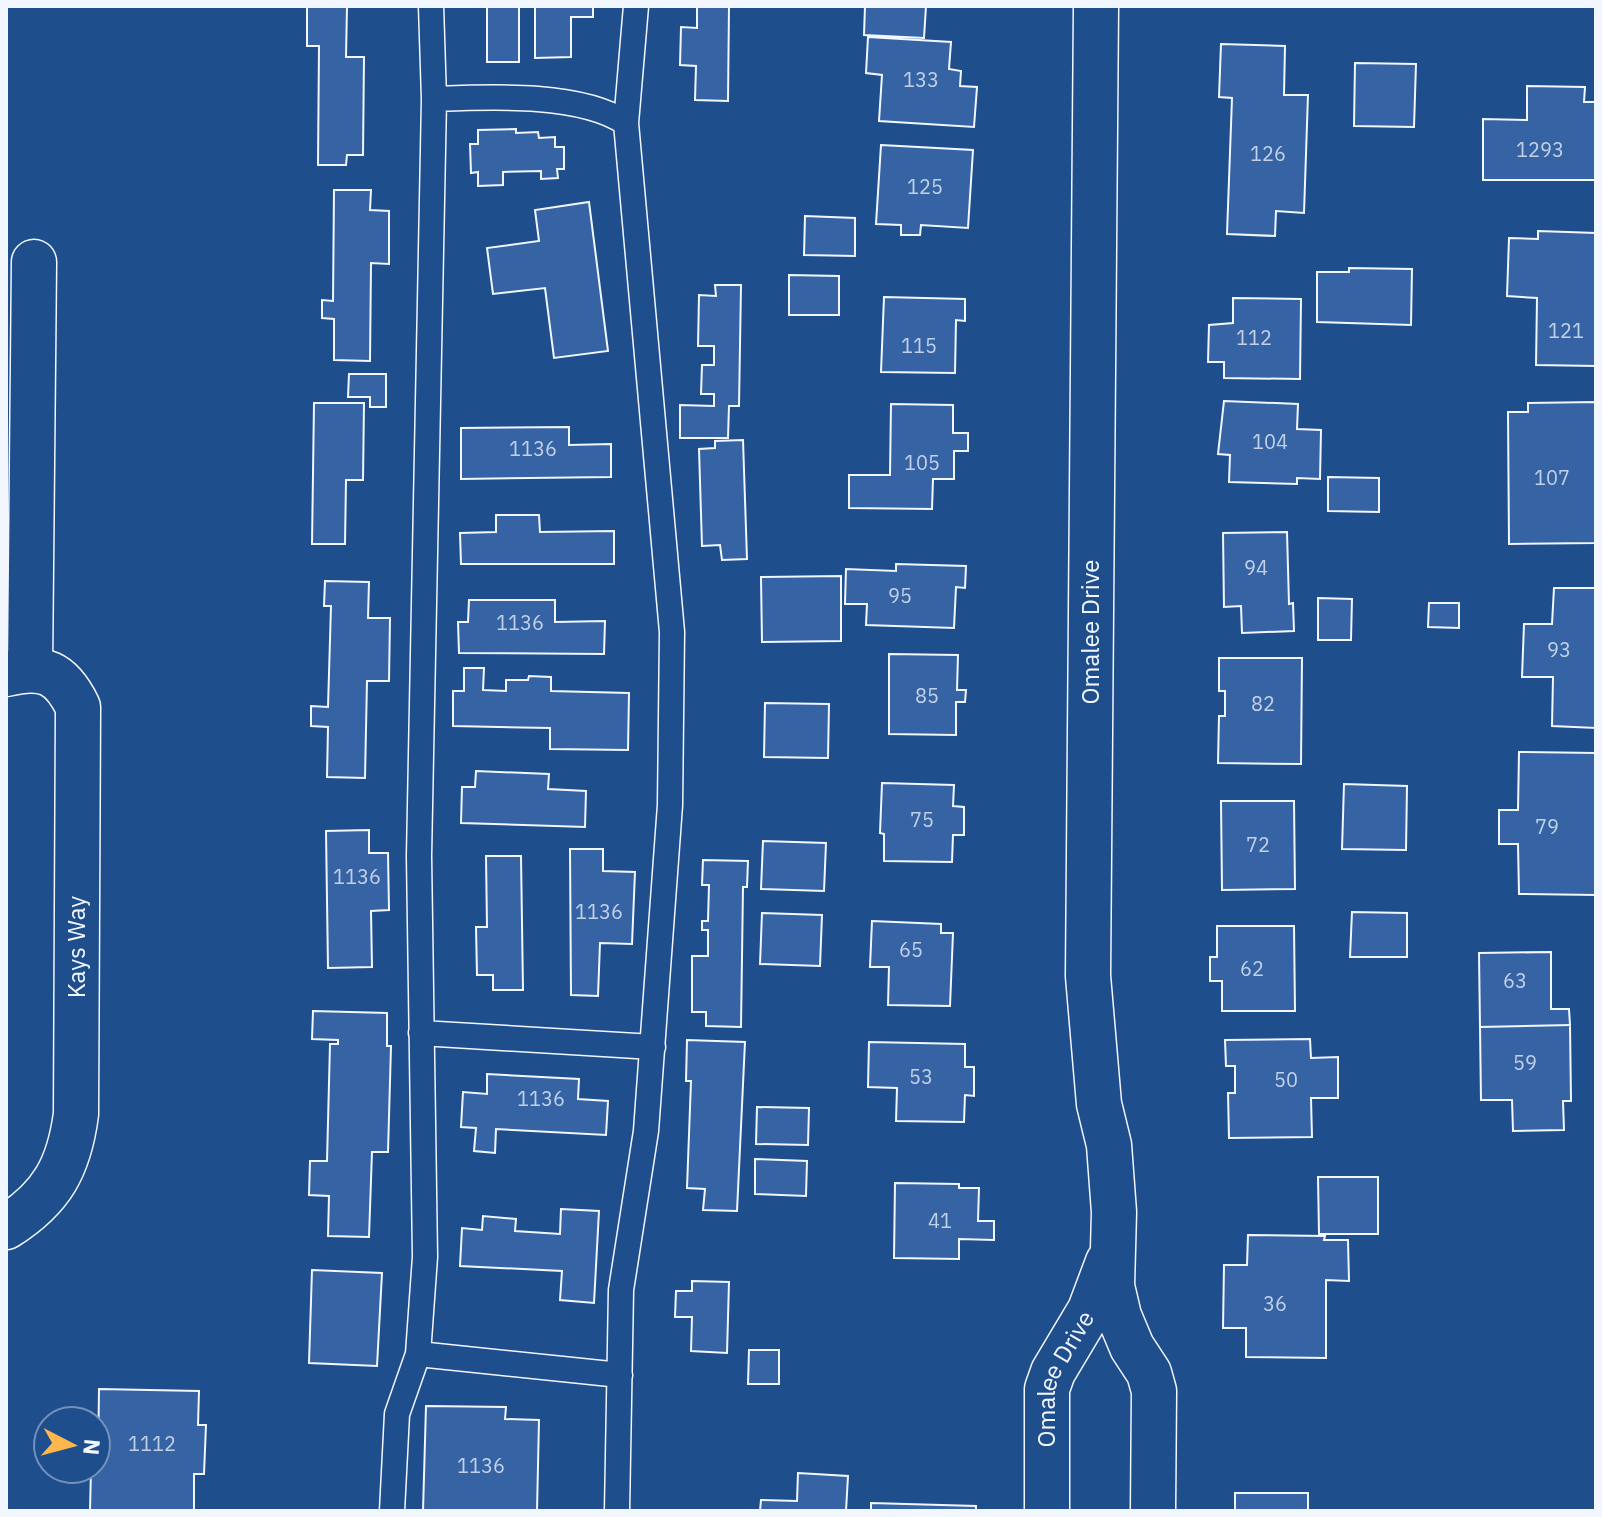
<svg xmlns="http://www.w3.org/2000/svg" width="1602" height="1517" viewBox="0 0 1602 1517" font-family="'IBM Plex Sans',sans-serif">
<style>
.building{fill:#3563a3;stroke:#f2f6ff;stroke-width:2}
.lines{fill:none;stroke-linecap:round;stroke-linejoin:round}
.lane-casing{stroke:#f2f6ff;stroke-width:27}
.street-casing{stroke:#f2f6ff;stroke-width:47}
.lane{stroke:#1f4e8c;stroke-width:24}
.street{stroke:#1f4e8c;stroke-width:44}
.labels{text-anchor:middle;stroke-width:6;stroke-linejoin:round;paint-order:stroke}
.number-label{font-size:20px;fill:#c3d1e8}
.street-label{font-size:24px;fill:#f2f6ff;stroke:#1f4e8c}
</style>
<rect width="100%" height="100%" fill="#1f4e8c"/>
<!-- building -->
<path class="building" d="M 487,6 L 519,6 L 519,62 L 487,62 Z
M 535,6 L 593,6 L 593,17 L 571,17 L 571,57 L 535,58 Z
M 697,6 L 729,6 L 728,101 L 695,100 L 696,66 L 680,65 L 681,27 L 697,28 Z
M 865,6 L 926,6 L 924,38 L 864,35 Z
M 307,7 L 347,7 L 346,57 L 364,57 L 363,155 L 347,155 L 346,165 L 318,165 L 319,46 L 307,46 Z
M 868,37 L 951,42 L 949,69 L 961,71 L 960,86 L 977,87 L 974,127 L 879,121 L 882,75 L 866,73 Z
M 1221,44 L 1285,46 L 1284,95 L 1308,95 L 1304,213 L 1276,211 L 1275,236 L 1227,234 L 1232,98 L 1219,97 Z
M 1355,63 L 1416,64 L 1414,127 L 1354,126 Z
M 1527,86 L 1585,87 L 1584,102 L 1596,102 L 1596,180 L 1483,180 L 1483,119 L 1527,120 Z
M 516,129 L 516,133 L 538,132 L 539,138 L 555,137 L 555,147 L 564,147 L 564,169 L 557,169 L 558,178 L 541,179 L 541,171 L 503,172 L 503,185 L 478,186 L 478,172 L 471,173 L 470,144 L 478,144 L 478,130 Z
M 881,145 L 973,150 L 968,228 L 921,225 L 920,235 L 901,235 L 901,225 L 876,224 Z
M 334,190 L 371,190 L 370,210 L 389,211 L 389,264 L 371,263 L 370,361 L 334,360 L 334,319 L 322,318 L 322,300 L 333,301 Z
M 589,202 L 608,351 L 554,358 L 545,288 L 493,294 L 487,248 L 539,241 L 535,210 Z
M 805,216 L 855,218 L 855,256 L 804,255 Z
M 1538,231 L 1596,233 L 1596,366 L 1536,365 L 1537,298 L 1507,296 L 1509,238 L 1538,239 Z
M 1349,268 L 1412,269 L 1411,325 L 1317,322 L 1317,272 L 1349,272 Z
M 789,275 L 839,276 L 839,315 L 789,315 Z
M 715,285 L 741,285 L 739,406 L 729,406 L 728,438 L 680,438 L 680,405 L 714,406 L 714,394 L 701,394 L 702,365 L 714,365 L 714,346 L 698,346 L 699,295 L 716,296 Z
M 884,297 L 965,299 L 965,321 L 956,320 L 955,373 L 881,372 Z
M 1233,298 L 1301,299 L 1300,379 L 1224,378 L 1224,362 L 1208,362 L 1209,325 L 1233,323 Z
M 349,374 L 386,374 L 386,407 L 370,407 L 370,397 L 348,397 Z
M 1224,401 L 1298,404 L 1297,429 L 1321,430 L 1320,479 L 1297,478 L 1297,484 L 1229,482 L 1230,455 L 1218,454 Z
M 1596,402 L 1596,543 L 1509,544 L 1508,412 L 1528,412 L 1528,403 Z
M 314,403 L 364,403 L 363,480 L 346,480 L 345,544 L 312,544 Z
M 891,404 L 953,405 L 953,433 L 968,433 L 968,451 L 954,451 L 954,479 L 933,479 L 932,509 L 849,508 L 849,475 L 890,475 Z
M 569,427 L 569,445 L 611,444 L 611,477 L 461,479 L 461,428 Z
M 743,440 L 747,559 L 722,560 L 720,545 L 702,546 L 699,449 L 715,448 L 715,441 Z
M 1328,477 L 1379,478 L 1379,512 L 1328,511 Z
M 496,515 L 539,515 L 540,532 L 614,531 L 614,564 L 461,564 L 460,533 L 496,532 Z
M 1287,532 L 1289,604 L 1293,603 L 1294,631 L 1242,633 L 1241,606 L 1224,607 L 1223,533 Z
M 896,564 L 966,566 L 965,588 L 956,587 L 954,628 L 866,625 L 867,604 L 845,604 L 846,569 L 896,571 Z
M 841,576 L 841,641 L 762,642 L 761,577 Z
M 325,581 L 369,582 L 368,618 L 390,618 L 389,681 L 367,681 L 365,778 L 327,777 L 328,727 L 311,726 L 311,706 L 328,707 L 331,606 L 324,606 Z
M 1554,588 L 1596,588 L 1596,728 L 1552,726 L 1553,677 L 1522,677 L 1524,624 L 1552,624 Z
M 1318,598 L 1352,599 L 1351,640 L 1318,640 Z
M 469,600 L 555,600 L 555,622 L 605,621 L 604,654 L 459,653 L 458,622 L 468,622 Z
M 1429,603 L 1459,603 L 1459,628 L 1428,627 Z
M 889,654 L 958,655 L 957,690 L 966,690 L 965,702 L 956,702 L 956,735 L 889,734 Z
M 1219,658 L 1302,658 L 1301,764 L 1218,763 L 1219,716 L 1225,716 L 1225,691 L 1219,691 Z
M 464,668 L 484,668 L 483,690 L 506,691 L 506,680 L 528,680 L 529,676 L 551,677 L 551,691 L 629,693 L 628,750 L 550,749 L 550,728 L 453,726 L 453,691 L 464,691 Z
M 765,703 L 829,704 L 828,758 L 764,757 Z
M 1519,752 L 1596,753 L 1596,895 L 1519,894 L 1518,844 L 1499,844 L 1499,810 L 1518,810 Z
M 476,771 L 549,774 L 548,789 L 586,791 L 585,827 L 461,823 L 462,787 L 475,787 Z
M 882,783 L 954,785 L 953,806 L 964,807 L 964,835 L 953,835 L 952,862 L 884,861 L 884,834 L 880,833 Z
M 1344,784 L 1407,786 L 1406,850 L 1342,849 Z
M 1221,801 L 1294,801 L 1295,889 L 1222,890 Z
M 369,830 L 369,853 L 388,853 L 389,910 L 371,911 L 372,967 L 328,968 L 326,831 Z
M 763,841 L 826,843 L 824,891 L 761,889 Z
M 570,849 L 603,849 L 603,871 L 635,872 L 632,944 L 600,943 L 598,996 L 571,995 Z
M 486,856 L 521,856 L 523,990 L 493,990 L 493,975 L 477,975 L 476,927 L 487,927 Z
M 703,860 L 748,861 L 747,887 L 743,887 L 741,1027 L 706,1026 L 706,1012 L 692,1012 L 692,956 L 708,956 L 708,930 L 702,930 L 702,921 L 708,921 L 709,885 L 702,885 Z
M 1352,912 L 1407,913 L 1407,957 L 1350,957 Z
M 762,913 L 822,915 L 820,966 L 760,964 Z
M 872,921 L 941,924 L 941,933 L 953,933 L 950,1006 L 888,1005 L 889,967 L 870,967 Z
M 1217,926 L 1294,926 L 1295,1011 L 1222,1011 L 1222,981 L 1210,981 L 1210,957 L 1217,957 Z
M 1551,952 L 1551,1009 L 1569,1009 L 1570,1025 L 1480,1027 L 1479,953 Z
M 313,1011 L 387,1013 L 387,1046 L 391,1046 L 388,1152 L 372,1152 L 369,1237 L 328,1236 L 329,1196 L 309,1195 L 310,1161 L 327,1161 L 330,1044 L 338,1044 L 338,1040 L 312,1039 Z
M 1570,1025 L 1571,1101 L 1563,1101 L 1564,1130 L 1513,1131 L 1512,1100 L 1481,1100 L 1480,1027 Z
M 1310,1039 L 1311,1058 L 1338,1057 L 1338,1098 L 1311,1098 L 1312,1137 L 1229,1138 L 1228,1093 L 1235,1093 L 1235,1066 L 1226,1066 L 1225,1040 Z
M 687,1040 L 745,1042 L 737,1211 L 703,1210 L 705,1189 L 687,1188 L 691,1081 L 686,1081 Z
M 869,1042 L 965,1044 L 965,1067 L 974,1067 L 974,1096 L 965,1095 L 964,1122 L 896,1121 L 897,1088 L 868,1087 Z
M 487,1074 L 579,1079 L 578,1099 L 608,1101 L 606,1135 L 496,1129 L 495,1153 L 474,1151 L 476,1128 L 461,1127 L 463,1092 L 487,1094 Z
M 757,1107 L 809,1108 L 808,1145 L 756,1144 Z
M 755,1159 L 807,1161 L 806,1196 L 755,1194 Z
M 1318,1177 L 1378,1177 L 1378,1234 L 1319,1234 Z
M 895,1183 L 959,1184 L 959,1188 L 979,1188 L 978,1221 L 994,1221 L 994,1240 L 959,1239 L 959,1259 L 894,1258 Z
M 561,1209 L 599,1211 L 594,1303 L 560,1300 L 562,1271 L 460,1266 L 462,1228 L 482,1230 L 483,1216 L 516,1219 L 515,1231 L 560,1234 Z
M 1248,1235 L 1325,1236 L 1324,1240 L 1348,1240 L 1349,1281 L 1326,1280 L 1326,1358 L 1246,1357 L 1246,1328 L 1223,1328 L 1224,1265 L 1247,1265 Z
M 312,1270 L 382,1273 L 377,1366 L 309,1363 Z
M 692,1281 L 729,1282 L 727,1353 L 691,1351 L 692,1317 L 675,1317 L 676,1291 L 692,1291 Z
M 749,1350 L 779,1350 L 779,1384 L 748,1384 Z
M 99,1389 L 199,1391 L 198,1425 L 206,1425 L 204,1474 L 194,1474 L 194,1511 L 90,1511 L 91,1469 L 96,1469 L 98,1463 Z
M 426,1406 L 506,1407 L 505,1419 L 539,1420 L 537,1511 L 423,1511 Z
M 798,1473 L 848,1476 L 846,1511 L 760,1511 L 761,1500 L 797,1501 Z
M 1235,1493 L 1308,1493 L 1308,1511 L 1235,1511 Z
M 871,1503 L 976,1506 L 976,1511 L 871,1511 Z"/>
<g class="lines">
<!-- lane casing -->
<g class="lane-casing">
<path id="lane" d="M 434,99 C 488,97 580,92 626,123
M 421,1033 L 653,1047
M 418,1354 L 620,1375
M 392,1511 L 397,1414 L 418,1354 L 425,1257 L 419,856 L 434,99 L 431,6
M 617,1511 L 621,1290 L 646,1131 L 670,805 L 672,632 L 626,123 L 636,6"/>
</g>
<!-- street casing -->
<g class="street-casing">
<g id="street">
<path d="M 1096,6 L 1088,976 L 1099,1104 L 1109,1145 L 1114,1212 L 1112,1286 L 1119,1316 L 1132,1347 L 1149,1373 L 1154,1391 L 1153,1511"/>
<path d="M 30,668 L 34,262"/>
<path d="M 6,674 C 44,665 61,672 78,707 L 76,1114 C 69,1167 52,1198 6,1227"/>
<path id="s1" d="M 1047,1511 L 1047,1389 L 1053,1372 L 1090,1310 L 1108,1262"/>
</g>
</g>
<!-- lane -->
<use href="#lane" class="lane"/>
<!-- street -->
<use href="#street" class="street"/>
</g>
<g class="labels">
<!-- number labels -->
<g class="number-label">
<text x="921" y="87">133</text>
<text x="1540" y="157">1293</text>
<text x="1268" y="161">126</text>
<text x="925" y="194">125</text>
<text x="1566" y="338">121</text>
<text x="1254" y="345">112</text>
<text x="919" y="353">115</text>
<text x="1270" y="449">104</text>
<text x="533" y="456">1136</text>
<text x="922" y="470">105</text>
<text x="1552" y="485">107</text>
<text x="1256" y="575">94</text>
<text x="900" y="603">95</text>
<text x="520" y="630">1136</text>
<text x="1559" y="657">93</text>
<text x="927" y="703">85</text>
<text x="1263" y="711">82</text>
<text x="922" y="827">75</text>
<text x="1547" y="834">79</text>
<text x="1258" y="852">72</text>
<text x="357" y="884">1136</text>
<text x="599" y="919">1136</text>
<text x="911" y="957">65</text>
<text x="1252" y="976">62</text>
<text x="1515" y="988">63</text>
<text x="1525" y="1070">59</text>
<text x="921" y="1084">53</text>
<text x="1286" y="1087">50</text>
<text x="541" y="1106">1136</text>
<text x="940" y="1228">41</text>
<text x="1275" y="1311">36</text>
<text x="152" y="1451">1112</text>
<text x="481" y="1473">1136</text>
</g>
<!-- street labels -->
<g class="street-label">
<text transform="translate(1091 632) rotate(-90)" y="8">Omalee Drive</text>
<text transform="translate(77 947) rotate(-90)" y="8">Kays Way</text>
<text dy="8" stroke="none"><textPath href="#s1" startOffset="136">Omalee Drive</textPath></text>
</g>
</g>
<!-- border -->
<rect width="1602" height="1517" fill="none" stroke="#f2f6ff" stroke-width="16"/>
<!-- north arrow -->
<g transform="translate(72 1445) rotate(96)"><circle r="38" fill="#1f4e8c" stroke="#7391ba" stroke-width="2"/>
<path d="M0-6L14 30L0 20L-14 30Z" fill="#ffb74d"/>
<text y="-12" font-size="22" font-weight="bold" text-anchor="middle" fill="#f2f6ff">N</text>
</g>
</svg>
